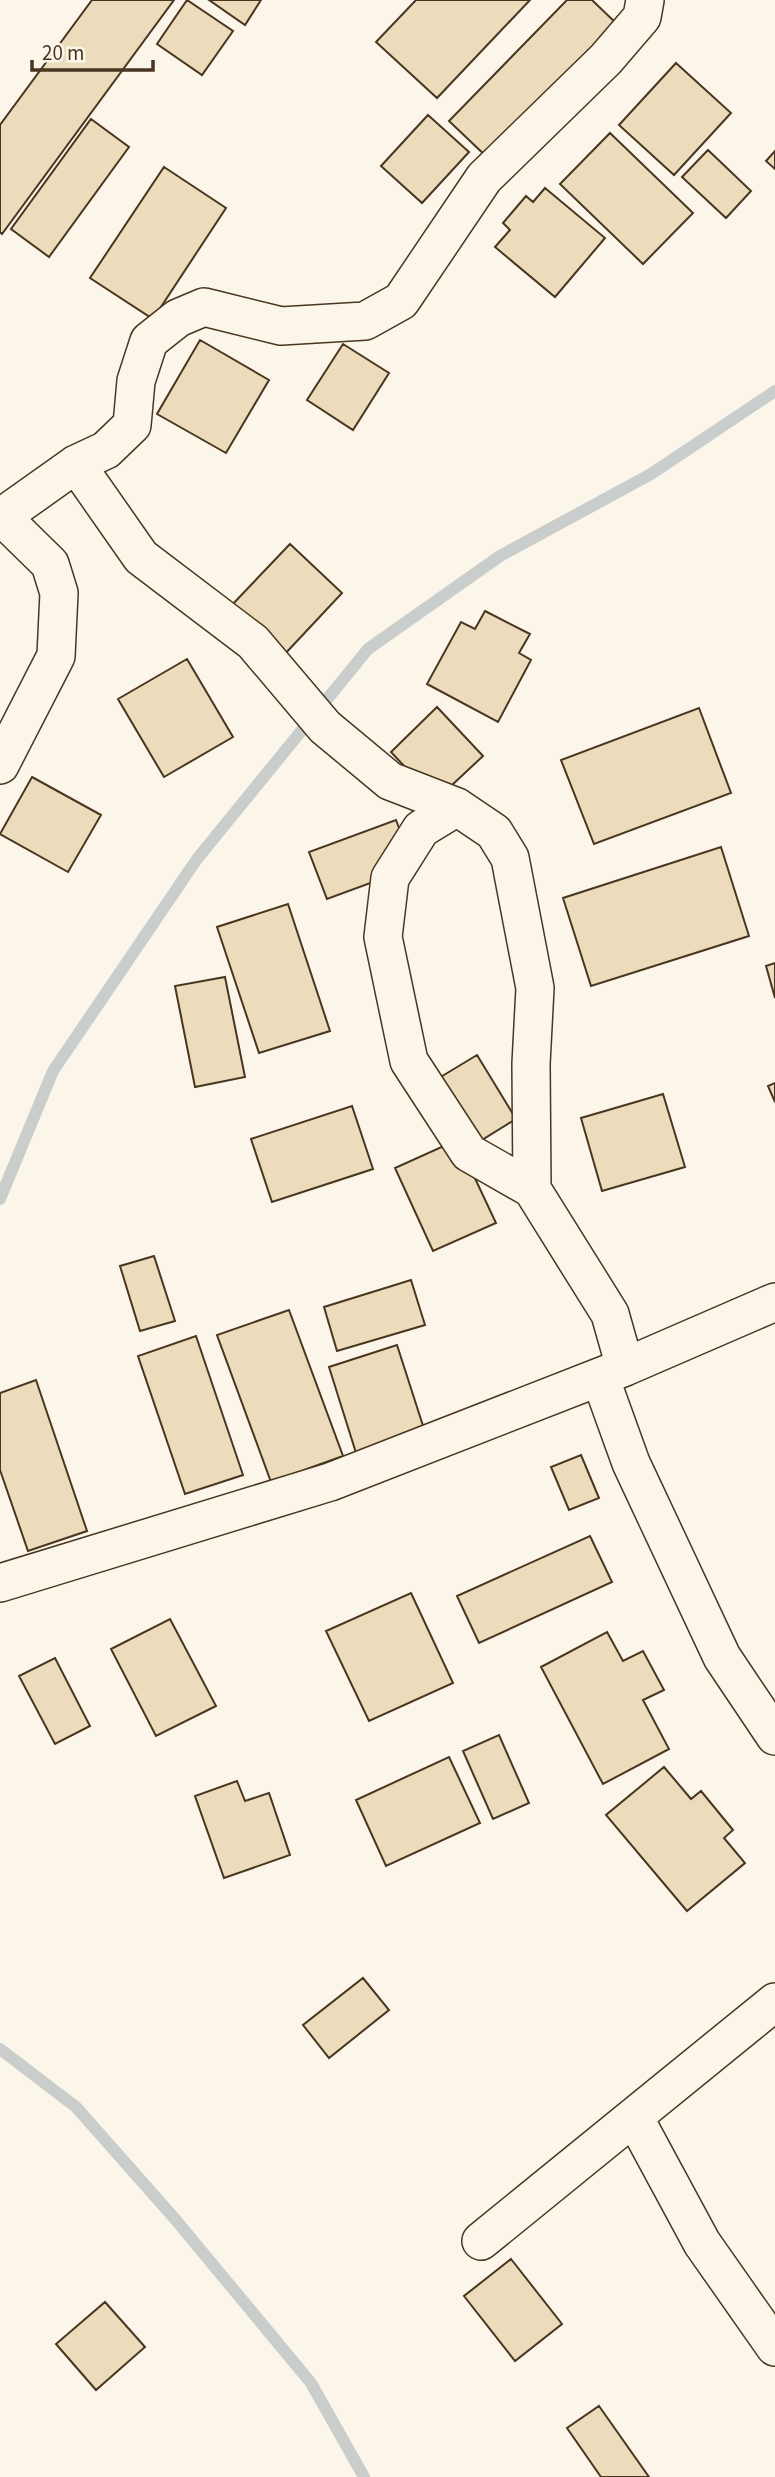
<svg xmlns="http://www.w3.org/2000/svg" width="775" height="2477" viewBox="0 0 775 2477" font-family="'Source Sans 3',sans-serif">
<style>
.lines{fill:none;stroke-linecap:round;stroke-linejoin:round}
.stream{stroke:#c9cecd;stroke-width:12}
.building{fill:#ecdcbc;stroke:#4a3520;stroke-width:2}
.minor-casing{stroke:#4a3520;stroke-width:40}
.minor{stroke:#fbf6e9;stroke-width:37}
</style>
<rect width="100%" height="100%" fill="#fbf6e9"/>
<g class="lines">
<!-- stream -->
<path class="stream" d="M 0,1199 L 53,1071 L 197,859 L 368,649 L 500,556 L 651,474 L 775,391
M 0,2049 L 76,2107 L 175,2219 L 311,2383 L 364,2477"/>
</g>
<!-- building -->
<path class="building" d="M 92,0 L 174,0 L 2,234 L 0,232 L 0,125 Z
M 187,0 L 233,31 L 202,75 L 157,44 Z
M 209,0 L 261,0 L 245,25 Z
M 416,0 L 530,0 L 437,98 L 376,42 Z
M 567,0 L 592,0 L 618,25 L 489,159 L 449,121 Z
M 676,63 L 731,113 L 674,175 L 619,125 Z
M 428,115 L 469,152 L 422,203 L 381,166 Z
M 91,119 L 129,147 L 49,257 L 11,229 Z
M 610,133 L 693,213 L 643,264 L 560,184 Z
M 708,150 L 751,191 L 726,218 L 682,177 Z
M 775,151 L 775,169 L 766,161 Z
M 164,167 L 226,208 L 153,319 L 90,278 Z
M 545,188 L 605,238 L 555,297 L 495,247 L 510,230 L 503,223 L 526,196 L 533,202 Z
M 200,340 L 269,380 L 226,453 L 157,414 Z
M 343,344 L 389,373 L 353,430 L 307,400 Z
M 290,544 L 342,593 L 283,656 L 230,607 Z
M 485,611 L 530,634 L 519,653 L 531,660 L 498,722 L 427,684 L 461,622 L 475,629 Z
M 187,659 L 233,737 L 164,777 L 118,699 Z
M 437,707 L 483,756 L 436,800 L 391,752 Z
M 699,708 L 731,793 L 594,844 L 561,760 Z
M 32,777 L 101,815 L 68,872 L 0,834 Z
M 396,820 L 414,867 L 327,899 L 309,852 Z
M 721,847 L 749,936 L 591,986 L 563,898 Z
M 288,904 L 330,1031 L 259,1053 L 217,927 Z
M 775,963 L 775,998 L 766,966 Z
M 225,977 L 245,1077 L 195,1087 L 175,986 Z
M 477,1055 L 516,1119 L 472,1146 L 434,1081 Z
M 775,1083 L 775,1102 L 768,1086 Z
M 663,1094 L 685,1167 L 602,1191 L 581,1118 Z
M 352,1106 L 373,1169 L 272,1202 L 251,1139 Z
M 457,1140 L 496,1223 L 433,1251 L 395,1168 Z
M 154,1256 L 175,1321 L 140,1331 L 120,1266 Z
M 411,1280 L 425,1325 L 337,1351 L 324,1307 Z
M 289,1310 L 343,1456 L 271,1482 L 217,1335 Z
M 196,1336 L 243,1475 L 185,1494 L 138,1356 Z
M 397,1345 L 426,1435 L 357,1456 L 329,1367 Z
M 36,1380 L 87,1531 L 28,1551 L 0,1470 L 0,1393 Z
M 581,1455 L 599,1498 L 569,1510 L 551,1467 Z
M 590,1536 L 612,1582 L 479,1643 L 457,1596 Z
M 411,1593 L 453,1683 L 369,1721 L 326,1631 Z
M 170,1619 L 216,1706 L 156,1736 L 111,1649 Z
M 607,1632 L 623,1661 L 643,1651 L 664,1690 L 643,1700 L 669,1749 L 603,1784 L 541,1667 Z
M 55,1658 L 90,1726 L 55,1744 L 19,1676 Z
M 499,1735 L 529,1803 L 493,1819 L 463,1751 Z
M 449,1757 L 480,1823 L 386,1866 L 356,1800 Z
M 664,1767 L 691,1799 L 701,1791 L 733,1830 L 724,1838 L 745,1863 L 687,1911 L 606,1815 Z
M 237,1781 L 245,1801 L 269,1793 L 290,1855 L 224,1878 L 195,1796 Z
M 363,1978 L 389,2010 L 329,2058 L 303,2025 Z
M 511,2259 L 562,2324 L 515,2361 L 464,2296 Z
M 105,2302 L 145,2347 L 96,2390 L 56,2344 Z
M 599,2406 L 649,2477 L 601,2477 L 567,2428 Z"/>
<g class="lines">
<!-- minor casing -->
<g class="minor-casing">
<path id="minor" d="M 76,464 L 141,557 L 253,642 L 325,727 L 390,781 L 457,807 L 494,832 L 510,858 L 535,988 L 531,1064 L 532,1189 L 610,1314 L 625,1367
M 0,518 L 76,464 L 106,450 L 132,425 L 136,381 L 149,341 L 178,318 L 204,307 L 281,326 L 365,321 L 401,301 L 484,178 L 606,59 L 642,17 L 645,0
M 0,765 L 56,656 L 59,593 L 50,564 L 2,517
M 457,807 L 421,829 L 390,878 L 383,937 L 409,1061 L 469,1153 L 532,1189
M 600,1377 L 631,1463 L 722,1657 L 775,1736
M 0,1583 L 330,1482 L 625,1367 L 775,1302
M 634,2117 L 702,2243 L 775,2347
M 481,2241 L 775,2002"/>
</g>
<!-- minor -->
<use href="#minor" class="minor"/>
</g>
<!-- scale -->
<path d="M32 60v10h121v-10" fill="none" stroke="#4a3520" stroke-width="3.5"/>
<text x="42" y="60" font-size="21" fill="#4a3520" stroke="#fbf6e9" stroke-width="5" paint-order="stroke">20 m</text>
</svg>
